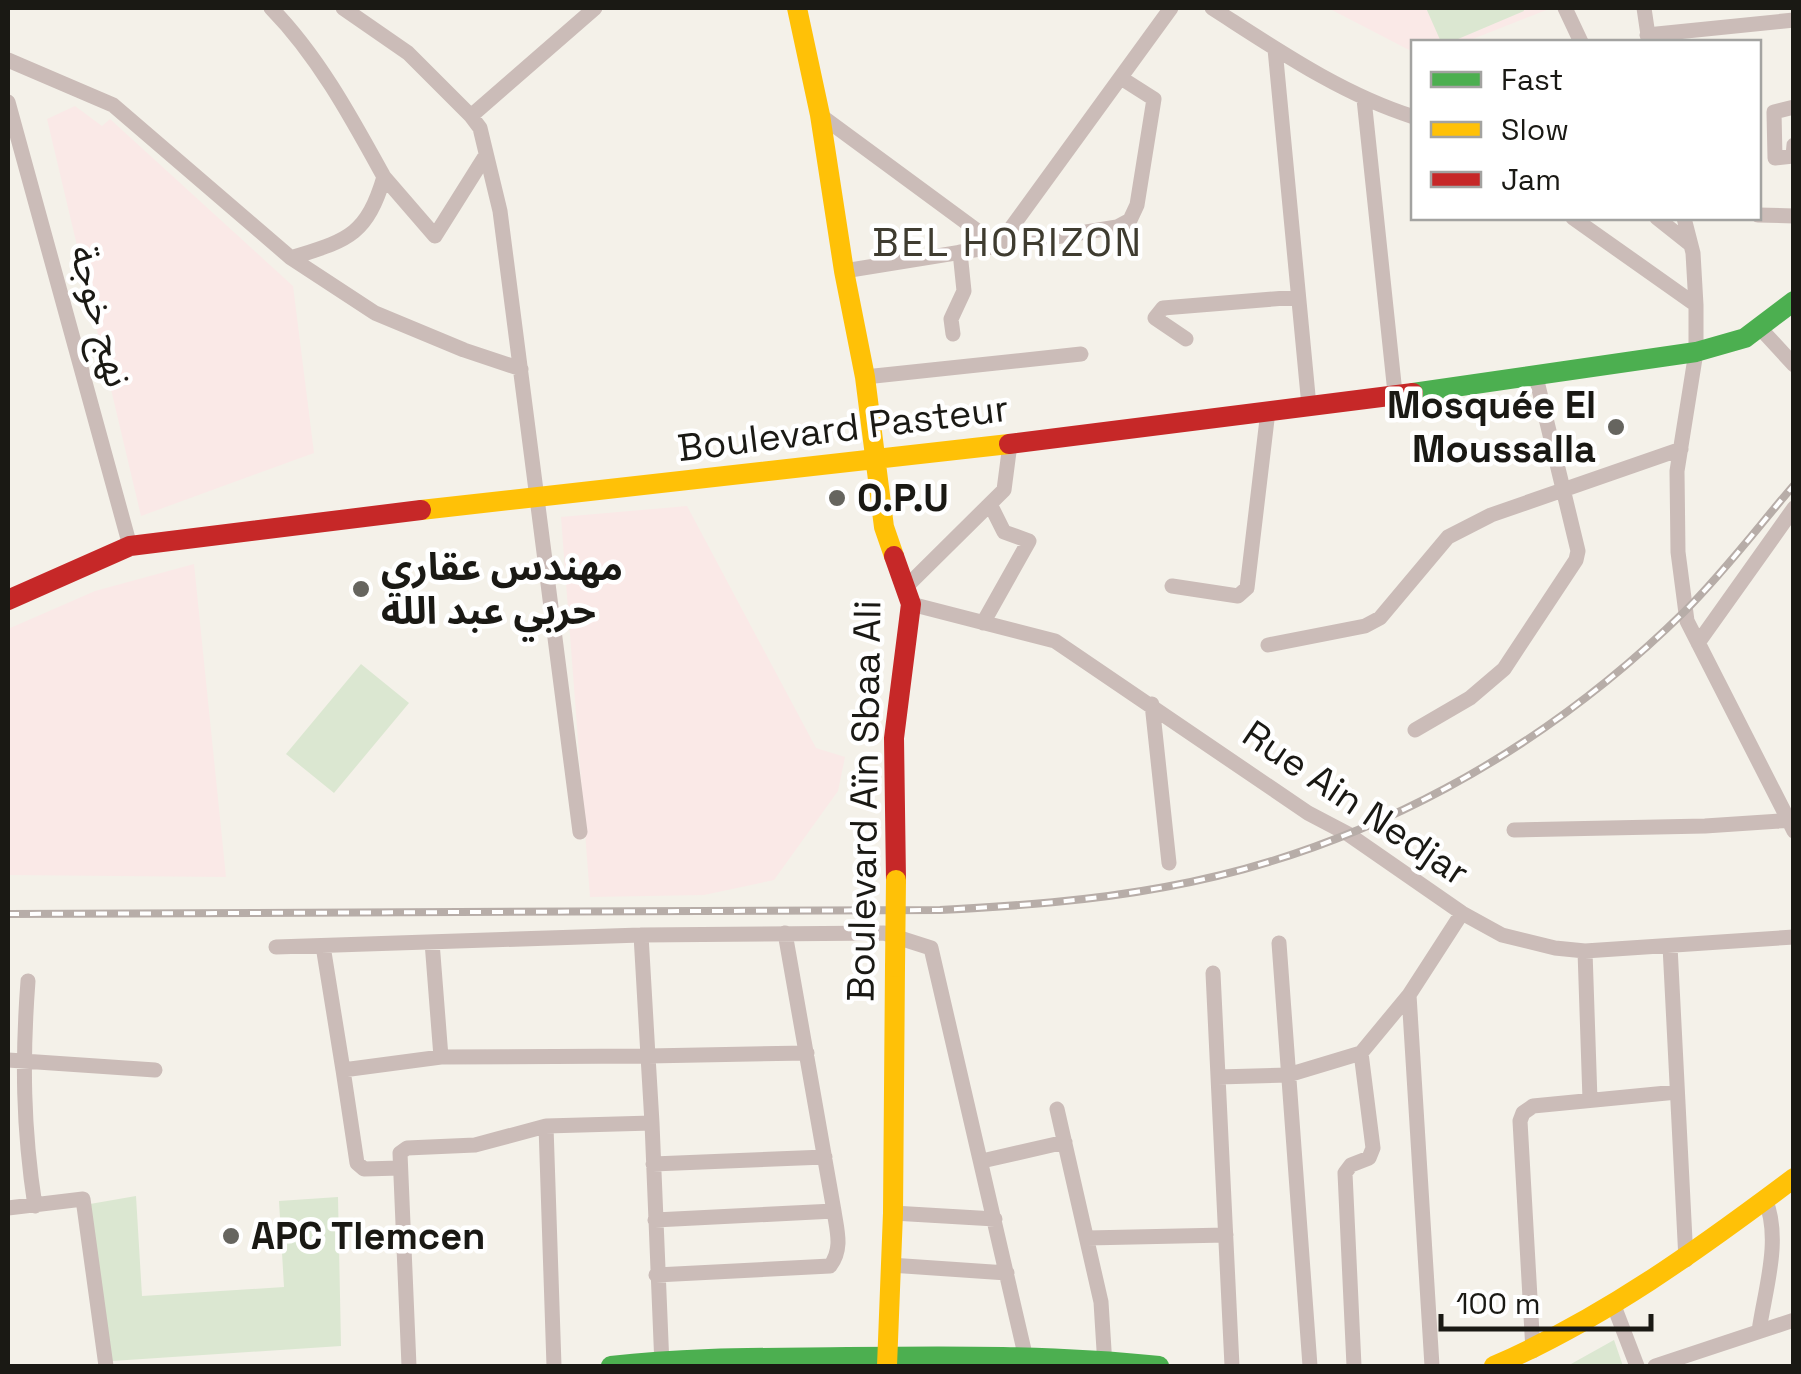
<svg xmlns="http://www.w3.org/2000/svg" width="1801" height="1374" viewBox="0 0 1801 1374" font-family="'Space Grotesk','Noto Sans Arabic',sans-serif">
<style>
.education{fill:#fae9e7}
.green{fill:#dbe7d1}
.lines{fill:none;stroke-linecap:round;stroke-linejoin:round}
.street{stroke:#cbbcb8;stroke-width:15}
.fast{stroke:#4caf50;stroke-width:20}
.slow{stroke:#ffc107;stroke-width:20}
.jam{stroke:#c62828;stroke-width:20}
.rail-casing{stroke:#b7ada8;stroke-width:8}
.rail{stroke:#fff;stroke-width:4;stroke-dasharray:11;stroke-linecap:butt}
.slow-bridge{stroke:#ffc107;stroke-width:20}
.poi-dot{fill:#66655f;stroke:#fff;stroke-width:4}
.labels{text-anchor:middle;stroke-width:9;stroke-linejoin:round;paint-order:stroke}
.street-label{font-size:38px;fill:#1a1914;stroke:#fff}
.poi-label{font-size:38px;font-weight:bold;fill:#1a1914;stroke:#fff;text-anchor:start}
.neighbourhood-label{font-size:40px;letter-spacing:2.5px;fill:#3f3c30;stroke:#fff}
</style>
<rect width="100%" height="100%" fill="#f4f1e9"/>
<!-- education -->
<path class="education" d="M 1328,8 L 1548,8 L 1549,9 L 1465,42 L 1414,42 L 1413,52 Z
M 75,106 L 102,126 L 110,119 L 293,286 L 314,453 L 141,516 L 47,119 Z
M 687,506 L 816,748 L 845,757 L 838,791 L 774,880 L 704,895 L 590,897 L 561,517 Z
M 194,564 L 226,877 L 8,875 L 8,629 L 95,591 Z"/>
<!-- green -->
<path class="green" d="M 1426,8 L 1523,8 L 1524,11 L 1451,42 L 1441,42 Z
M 361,664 L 409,703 L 334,793 L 286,754 Z
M 136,1196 L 142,1296 L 284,1287 L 279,1201 L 338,1197 L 341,1346 L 112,1361 L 90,1204 Z
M 1614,1340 L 1623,1366 L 1566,1366 L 1571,1364 Z"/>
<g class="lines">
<!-- street -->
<path class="street" d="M 271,8 C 318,56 351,117 384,177 C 366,237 347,240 291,258
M 343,8 L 408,53 L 471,116 L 480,128 L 500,211 L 580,832
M 1212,8 C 1276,49 1341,94 1414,117
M 1565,8 L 1581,42
M 1644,8 L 1649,42
M 1647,35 L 1794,20
M 1275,49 L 1309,406
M 8,60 L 113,105 L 291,258 L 375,313 L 464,350 L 521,369
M 1364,99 L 1395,393
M 8,102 L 130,546
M 1794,107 L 1774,112 L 1775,158 L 1793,156 L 1794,145
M 820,115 L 998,246 L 1171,8
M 471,116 L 595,8
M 384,177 L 435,236 L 484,158
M 1758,215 L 1794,216
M 1573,218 L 1696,305
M 1657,218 L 1691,245
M 1684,218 L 1693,253 L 1696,305 L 1696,352 L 1677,471 L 1678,552 L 1687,621 L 1794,831
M 844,271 L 1117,227 L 1130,220 L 1137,205 L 1154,99 L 1121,78
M 1759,327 L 1794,365
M 953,334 L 951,319 L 964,291 L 960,252
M 1186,339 L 1155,318 L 1163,308 L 1298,297
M 865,377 L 1081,354
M 1172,586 L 1238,596 L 1247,588 L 1268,411
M 905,588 L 1004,490 L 1010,444
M 911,604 L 1055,641 L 1308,813 L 1348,834 L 1462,913 L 1502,935 L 1555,948 L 1585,951 L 1794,937
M 983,623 L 1029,541 L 1004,532 L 990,504
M 1698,643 L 1794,508
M 1268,645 L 1365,626 L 1380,618 L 1448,537 L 1491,515 L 1681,449
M 1152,704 L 1169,863
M 1415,730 L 1470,698 L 1504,669 L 1576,560 L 1578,551 L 1536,377
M 1514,830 L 1705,826 L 1794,820
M 785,933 L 834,1211
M 641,935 L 648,1056 L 807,1053
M 432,942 L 441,1057 L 648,1056 L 652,1123
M 1279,943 L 1310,1366
M 323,946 L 343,1070 L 441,1057
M 1670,946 L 1686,1260
M 276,947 L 641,935 L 884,933 L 931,948 L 1027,1363
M 1585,951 L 1590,1100
M 1213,973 L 1232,1366
M 28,981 C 22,1060 23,1128 35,1206
M 8,1060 L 155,1070
M 343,1070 L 357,1163 L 364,1169 L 400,1168
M 1218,1077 L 1288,1075 L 1361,1053 L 1409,995
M 1057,1109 L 1101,1302 L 1105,1366
M 982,1161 L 1065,1142
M 653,1164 L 825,1157
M 8,1208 L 83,1199 L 106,1366
M 893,1213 L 995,1219
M 655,1220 L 834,1211 C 837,1231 843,1249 830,1266 L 656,1275
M 1087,1238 L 1226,1235
M 890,1265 L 1007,1273
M 1614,1306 L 1637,1366
M 1759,1331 C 1765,1289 1782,1239 1765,1199
M 1533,1351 L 1520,1121 L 1523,1113 L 1533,1106 L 1677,1092
M 409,1366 L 400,1153 L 407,1148 L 475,1145 L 546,1126
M 554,1366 L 546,1126 L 652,1123 L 662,1366
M 1354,1366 L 1345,1173 L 1351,1165 L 1369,1158 L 1373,1148 L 1361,1053
M 1432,1366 L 1409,995 L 1462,913
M 1655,1366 L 1794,1320"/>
<!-- fast -->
<path class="fast" d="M 1413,393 L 1696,352 L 1745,338 L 1794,301
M 611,1366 C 689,1357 768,1358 847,1357 C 951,1356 1055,1355 1159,1366"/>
<!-- slow -->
<path class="slow" d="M 797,8 L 820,115 L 844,271 L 865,377 L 884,527 L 894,556
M 421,510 L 1009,444
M 887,1366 L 893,1213 L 895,967
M 1494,1366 C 1604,1318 1698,1250 1794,1178"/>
<!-- jam -->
<path class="jam" d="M 1009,444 L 1413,393
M 894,556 L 911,604 L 894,738 L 896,880
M 8,600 L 130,546 L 421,510"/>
<!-- rail casing -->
<g class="rail-casing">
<path id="rail" d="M 8,914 L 940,910 C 1015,906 1090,901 1165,887 C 1363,851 1542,752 1685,611 C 1724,572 1758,527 1794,485"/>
</g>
<!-- rail -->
<use href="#rail" class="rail"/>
<!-- slow-bridge -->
<path class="slow-bridge" d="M 895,967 L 896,880"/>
</g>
<!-- markers -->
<g class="poi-dot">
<circle cx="1616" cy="427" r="10"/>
<circle cx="837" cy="498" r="10"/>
<circle cx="361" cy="589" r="10"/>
<circle cx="231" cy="1236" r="10"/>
</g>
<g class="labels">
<!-- street labels -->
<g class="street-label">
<text transform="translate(101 316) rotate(75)" y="13">نهج خوجة</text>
<text transform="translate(843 428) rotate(-7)" y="13">Boulevard Pasteur</text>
<text transform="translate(864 801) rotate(-89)" y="13">Boulevard Aïn Sbaa Ali</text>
<text transform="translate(1356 803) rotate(34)" y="13">Rue Ain Nedjar</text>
</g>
<!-- poi labels -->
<g class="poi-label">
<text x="1596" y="418" text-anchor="end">Mosquée El<tspan x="1596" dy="44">Moussalla</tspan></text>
<text x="857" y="511">O.P.U</text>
<text x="381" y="580">مهندس عقاري<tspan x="381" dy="44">حربي عبد الله</tspan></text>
<text x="251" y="1249">APC Tlemcen</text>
</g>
<!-- neighbourhood labels -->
<g class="neighbourhood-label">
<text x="1008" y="256">BEL HORIZON</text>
</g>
</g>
<!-- border -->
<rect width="1801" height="1374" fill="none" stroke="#1a1914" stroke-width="20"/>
<!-- legend -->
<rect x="1411" y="40" width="350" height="180" fill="#ffffff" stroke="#a3a3a1" stroke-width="2.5"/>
<rect x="1431" y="72" width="50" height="15" fill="#4caf50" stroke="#a3a3a1" stroke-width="2.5"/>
<text x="1501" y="90" font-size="30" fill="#1a1914">Fast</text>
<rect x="1431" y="122" width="50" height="15" fill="#ffc107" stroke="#a3a3a1" stroke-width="2.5"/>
<text x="1501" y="140" font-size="30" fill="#1a1914">Slow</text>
<rect x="1431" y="172" width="50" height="15" fill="#c62828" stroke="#a3a3a1" stroke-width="2.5"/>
<text x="1501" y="190" font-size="30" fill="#1a1914">Jam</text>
<!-- scale -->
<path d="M1441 1314v15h210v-15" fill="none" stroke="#1a1914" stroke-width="5"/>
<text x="1456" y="1314" font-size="30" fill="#1a1914" stroke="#ffffff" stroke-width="8" paint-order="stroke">100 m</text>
</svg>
